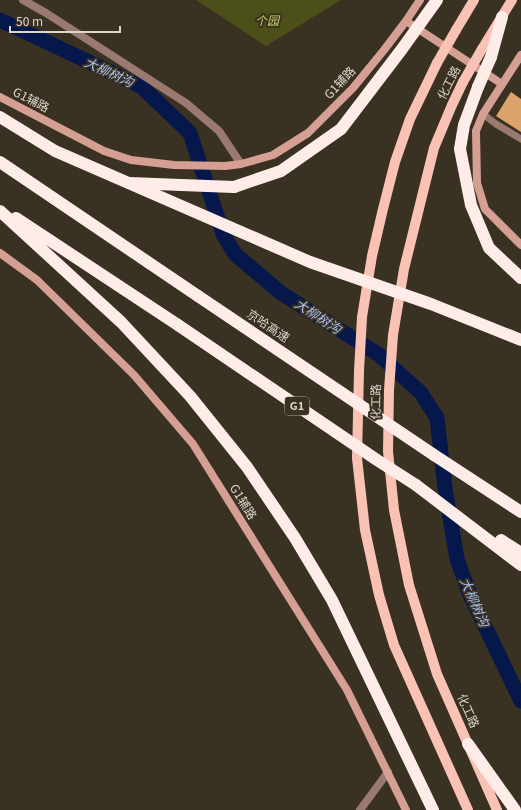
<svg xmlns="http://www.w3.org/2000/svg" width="521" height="810" viewBox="0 0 521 810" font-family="Georgia,'Noto Sans SC',serif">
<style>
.green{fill:#4c4f18}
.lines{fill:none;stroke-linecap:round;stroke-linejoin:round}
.canal{stroke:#06184b;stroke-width:15}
.building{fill:#dca46c}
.lane{stroke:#9a7970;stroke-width:7}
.street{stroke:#9a7970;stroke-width:8}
.secondary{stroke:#d5a093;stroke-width:8}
.primary{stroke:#fac2b5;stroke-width:10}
.highway{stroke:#feece8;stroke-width:12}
.primary-bridge{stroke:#fac2b5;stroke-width:10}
.highway-bridge{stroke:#feece8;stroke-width:12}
.labels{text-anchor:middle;stroke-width:4;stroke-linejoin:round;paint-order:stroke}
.shield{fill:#393121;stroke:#aba599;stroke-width:1}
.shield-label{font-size:11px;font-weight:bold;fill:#dcd7cd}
.park-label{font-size:12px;font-style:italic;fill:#c9d069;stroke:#393121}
.street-label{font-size:12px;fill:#dcd7cd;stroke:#393121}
.water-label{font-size:13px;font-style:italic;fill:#aac2f4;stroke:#393121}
</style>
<rect width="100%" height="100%" fill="#393121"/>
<!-- green -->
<path class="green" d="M 196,0 L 341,0 L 266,46 Z"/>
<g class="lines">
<!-- canal -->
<path class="canal" d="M 0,20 L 142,87 L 190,133 L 223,234 L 235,254 L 281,293 L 378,354 L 421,393 L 437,418 L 445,488 L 457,559 L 470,595 L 521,701"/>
</g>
<!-- building -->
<path class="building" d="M 511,92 L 521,99 L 521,132 L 496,116 Z"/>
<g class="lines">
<!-- lane -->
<path class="lane" d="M 483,114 L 496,124 L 521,139"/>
<!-- street -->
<path class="street" d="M 23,0 L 46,13 L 186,103 L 219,131 L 241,164
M 360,810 L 388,772"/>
<!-- secondary -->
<path class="secondary" d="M 406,21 L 502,84
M 521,55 L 483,114 L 476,131 L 477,183 L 485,209 L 521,245
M 0,97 L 104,151 L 131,160 L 174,165 L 225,166 L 241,164 L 273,155 L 308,133 L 353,88 L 384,50 L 406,21 L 420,0
M 0,253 L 37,280 L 134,375 L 193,444 L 347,690 L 406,810"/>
<!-- primary -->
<path class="primary" d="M 456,30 L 474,0
M 482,49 L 512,0
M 437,63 L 410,119 L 395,162 L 383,209 L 372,256 L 362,317 L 359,371 L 357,458 L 365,530 L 379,595 L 394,645 L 468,810
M 463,82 L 452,105 L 434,148 L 404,269 L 393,335 L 389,390 L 388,451 L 394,510 L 409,585 L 437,674 L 497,810"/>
<!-- highway -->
<path class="highway" d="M 491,57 L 502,17
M 478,87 L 464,125 L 460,149 L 471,205 L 489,248 L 521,278
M 0,162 L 198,296
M 129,183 L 234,187
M 0,211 L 121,322 L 190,396 L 247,467 L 295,538 L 332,600 L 433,810
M 16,218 L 178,325
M 434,455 L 521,512
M 416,485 L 521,565
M 501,540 L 521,553
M 468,744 L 515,810"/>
<!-- primary-bridge -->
<path class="primary-bridge" d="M 437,63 L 456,30
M 463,82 L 482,49"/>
<!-- highway-bridge -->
<path class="highway-bridge" d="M 478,87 L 491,57
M 0,117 L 55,151 L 310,262 L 431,304 L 521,340
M 234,187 L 281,171 L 341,129 L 402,49 L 437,0
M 198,296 L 434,455
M 178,325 L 377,460 L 416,485"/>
</g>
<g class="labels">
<!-- shield labels -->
<rect class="shield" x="285" y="397" width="24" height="18" rx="3"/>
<g class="shield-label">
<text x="297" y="410">G1</text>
</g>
<!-- park labels -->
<g class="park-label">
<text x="267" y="25">个园</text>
</g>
<!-- street labels -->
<g class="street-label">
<text transform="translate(340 83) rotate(-47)" y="4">G1辅路</text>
<text transform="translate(449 83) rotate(-63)" y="4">化工路</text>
<text transform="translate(31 100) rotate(27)" y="4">G1辅路</text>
<text transform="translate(268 326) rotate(34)" y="4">京哈高速</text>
<text transform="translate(376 402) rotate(-89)" y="4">化工路</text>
<text transform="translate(243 502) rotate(58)" y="4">G1辅路</text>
<text transform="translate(468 711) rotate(66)" y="4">化工路</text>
</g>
<!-- water labels -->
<g class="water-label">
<text transform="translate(109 72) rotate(25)" y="5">大柳树沟</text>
<text transform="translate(318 316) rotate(33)" y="5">大柳树沟</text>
<text transform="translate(475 602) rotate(66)" y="5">大柳树沟</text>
</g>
</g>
<!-- scale -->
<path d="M10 26v6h110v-6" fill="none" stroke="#dcd7cd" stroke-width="2"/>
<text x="16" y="26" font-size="12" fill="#dcd7cd" stroke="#393121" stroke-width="3" paint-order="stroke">50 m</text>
</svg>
